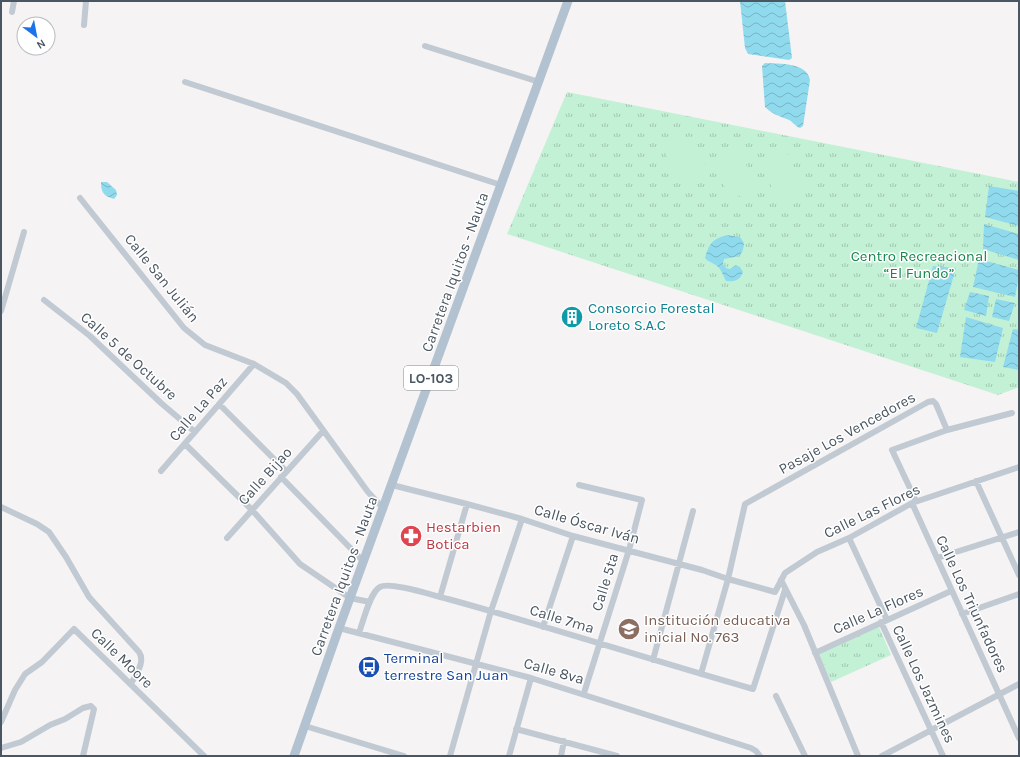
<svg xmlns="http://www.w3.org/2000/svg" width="1020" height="757" viewBox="0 0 1020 757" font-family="Karla,sans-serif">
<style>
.grass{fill:url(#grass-tufts)}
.pitch{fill:#c3f1d5}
.water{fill:url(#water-waves)}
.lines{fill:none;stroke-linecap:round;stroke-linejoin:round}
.minor{stroke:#c1cad2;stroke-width:6}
.primary{stroke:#b3c2d1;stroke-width:9}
.labels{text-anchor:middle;stroke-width:3;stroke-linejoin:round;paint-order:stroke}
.shield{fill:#fff;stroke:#808990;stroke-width:1}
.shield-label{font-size:14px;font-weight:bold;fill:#4a5661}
.park-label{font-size:15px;fill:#17864f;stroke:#fff}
.street-label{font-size:15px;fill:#4a5661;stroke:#fff}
.culture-label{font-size:15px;fill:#0d838f;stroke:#fff;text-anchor:start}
.health-label{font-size:15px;fill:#be3a42;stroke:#fff;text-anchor:start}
.education-label{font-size:15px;fill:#785e54;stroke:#fff;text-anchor:start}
.transit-label{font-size:15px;fill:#164399;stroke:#fff;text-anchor:start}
</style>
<defs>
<pattern id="grass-tufts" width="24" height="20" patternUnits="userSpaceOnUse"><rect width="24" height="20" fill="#c3f1d5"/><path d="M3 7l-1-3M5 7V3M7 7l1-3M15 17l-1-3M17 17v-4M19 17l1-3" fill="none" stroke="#a0c6b0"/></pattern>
<pattern id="water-waves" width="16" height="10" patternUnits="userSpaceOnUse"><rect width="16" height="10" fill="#90daee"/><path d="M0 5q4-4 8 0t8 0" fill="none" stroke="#78b4c4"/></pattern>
</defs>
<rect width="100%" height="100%" fill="#f5f3f3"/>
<!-- grass -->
<path class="grass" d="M 567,92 L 1019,182 L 1019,387 L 998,395 L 507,234 Z
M 879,627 L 891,655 L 831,682 L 819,654 Z"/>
<!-- pitch -->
<path class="pitch" d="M 690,136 L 710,176 L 684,189 L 663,149 Z
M 737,146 L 757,187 L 731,200 L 711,159 Z
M 786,151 L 807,192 L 781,205 L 760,165 Z"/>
<!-- water -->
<path class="water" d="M 740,1 L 785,1 L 792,58 L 789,60 L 748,54 L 745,48 Z
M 765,63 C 779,64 807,62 810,80 L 803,126 L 800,128 C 795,126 793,122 789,120 C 778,115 775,116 765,107 L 762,66 Z
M 101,182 L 107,182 L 116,190 L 117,195 L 114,199 C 104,196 101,193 101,182 Z
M 989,186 L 1019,191 L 1019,226 L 985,217 Z
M 984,224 L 1019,234 L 1019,260 L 983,249 Z
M 727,235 L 740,237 L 744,243 C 743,259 736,256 724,259 L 723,264 L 726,268 L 730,269 L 736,265 L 740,267 L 743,272 C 740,281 734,282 726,281 C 723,275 721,269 717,266 C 712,262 708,262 705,258 C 709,244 712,239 727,235 Z
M 979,259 L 1019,270 L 1019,276 L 1015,297 L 973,287 Z
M 933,266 L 956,268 L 937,333 L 916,328 Z
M 970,292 L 989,296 L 986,316 L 964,310 Z
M 996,299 L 1015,303 L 1009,321 L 992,317 Z
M 966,317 L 1003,328 L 995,362 L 960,357 Z
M 1013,329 L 1019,330 L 1019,370 L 1003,367 Z"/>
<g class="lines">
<!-- minor -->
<path class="minor" d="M 12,12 L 14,1
M 84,25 L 86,1
M 425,46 L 539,82
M 185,82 L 501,185
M 80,198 L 184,328 L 205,345 L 254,364 L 286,383 L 297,394 L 368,492 L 384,509
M 44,300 L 90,336 L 161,403 L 195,432
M 1,311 L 24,232
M 219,404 L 286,471
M 185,444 L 252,510 L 300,564 L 350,598 L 370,602
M 161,471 L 254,364
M 281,477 L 364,562
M 976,481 L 1019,575
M 392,485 L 467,504 L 522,519 L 573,536 L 702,570 L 728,579 L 775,592 L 785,573 L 817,552 L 849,538 L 912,503 L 1019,467
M 579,485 L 642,500 L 629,550 L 584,693
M 916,501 L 892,450 L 947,430 L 1012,413
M 912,503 L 1019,738
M 1,507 L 37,524 L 49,532 L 66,557 L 89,597 L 139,652 C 146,662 135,675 131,684
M 227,538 L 323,431
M 849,538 L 887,620
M 937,558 L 1019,532
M 781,580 L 804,625 L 858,756
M 440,597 L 467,504
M 962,614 L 1019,594
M 881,622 L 943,756
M 543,627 L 573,536
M 339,628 L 531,678 L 751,748 L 756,751 L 760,756
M 359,633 C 363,622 370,592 380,587 C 390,581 435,596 448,599 C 550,627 651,660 753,689 L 785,590
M 815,653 L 951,591
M 653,660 L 693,511
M 701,674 L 728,579 L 745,504 L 928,402 L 933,401 L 936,404 L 947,430
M 776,696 L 805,756
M 1,722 L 15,690 L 25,674 L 42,662 L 74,629 L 204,756
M 305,726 L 404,756
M 516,729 L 617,756
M 1,748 L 21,742 L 50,725 L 65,719 L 83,708 L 91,706 L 94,709 L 83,756
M 450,756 L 491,611 L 522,519
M 509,756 L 531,678
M 561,756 L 564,741
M 882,756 L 1019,684"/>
<!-- primary -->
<path class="primary" d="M 294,756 L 339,628 L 568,1"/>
</g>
<!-- icons -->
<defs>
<g id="building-disc" transform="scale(1.15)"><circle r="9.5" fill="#0f9aa8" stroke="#fff"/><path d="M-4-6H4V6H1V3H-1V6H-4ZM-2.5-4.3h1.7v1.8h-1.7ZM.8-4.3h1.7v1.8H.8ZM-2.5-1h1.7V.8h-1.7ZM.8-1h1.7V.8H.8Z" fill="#fff"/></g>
<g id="pharmacy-disc" transform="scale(1.15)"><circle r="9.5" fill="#e0444e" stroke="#fff"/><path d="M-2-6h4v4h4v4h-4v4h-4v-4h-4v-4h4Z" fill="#fff"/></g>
<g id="school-disc" transform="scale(1.15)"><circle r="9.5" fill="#8d6e63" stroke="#fff"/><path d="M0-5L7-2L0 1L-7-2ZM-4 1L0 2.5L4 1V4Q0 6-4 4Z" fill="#fff"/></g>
<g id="bus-disc" transform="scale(1.15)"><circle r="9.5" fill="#1a4fb4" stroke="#fff"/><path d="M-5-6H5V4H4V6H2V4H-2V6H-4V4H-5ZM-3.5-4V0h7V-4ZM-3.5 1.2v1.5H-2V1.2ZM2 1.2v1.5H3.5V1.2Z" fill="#fff"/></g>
</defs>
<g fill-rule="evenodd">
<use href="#building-disc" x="572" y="317"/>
<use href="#pharmacy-disc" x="411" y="536"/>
<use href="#school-disc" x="629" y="629"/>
<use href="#bus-disc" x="369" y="667"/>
</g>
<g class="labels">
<!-- shield labels -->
<rect class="shield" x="404" y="366" width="54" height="24" rx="3"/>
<g class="shield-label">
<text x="431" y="383">LO-103</text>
</g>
<!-- park labels -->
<g class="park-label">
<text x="919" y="261">Centro Recreacional<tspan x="919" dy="17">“El Fundo”</tspan></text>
</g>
<!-- street labels -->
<g class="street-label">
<text transform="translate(455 272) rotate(-70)" y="5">Carretera Iquitos - Nauta</text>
<text transform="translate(162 278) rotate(51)" y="5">Calle San Julián</text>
<text transform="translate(129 356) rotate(42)" y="5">Calle 5 de Octubre</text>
<text transform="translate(198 409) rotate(-49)" y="5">Calle La Paz</text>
<text transform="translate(847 433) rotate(-29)" y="5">Pasaje Los Vencedores</text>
<text transform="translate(265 476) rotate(-48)" y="5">Calle Bijao</text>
<text transform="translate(872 511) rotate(-26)" y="5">Calle Las Flores</text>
<text transform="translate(587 524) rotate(16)" y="5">Calle Óscar Iván</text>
<text transform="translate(344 576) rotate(-70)" y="5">Carretera Iquitos - Nauta</text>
<text transform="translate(605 582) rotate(-73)" y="5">Calle 5ta</text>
<text transform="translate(972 604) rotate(65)" y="5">Calle Los Triunfadores</text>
<text transform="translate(878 610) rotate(-24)" y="5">Calle La Flores</text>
<text transform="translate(562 619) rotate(17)" y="5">Calle 7ma</text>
<text transform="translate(122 658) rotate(44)" y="5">Calle Moore</text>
<text transform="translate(554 671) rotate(16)" y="5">Calle 8va</text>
<text transform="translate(924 684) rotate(65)" y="5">Calle Los Jazmines</text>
</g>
<!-- culture labels -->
<g class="culture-label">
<text x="588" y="313">Consorcio Forestal<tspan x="588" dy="17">Loreto S.A.C</tspan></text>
</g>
<!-- health labels -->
<g class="health-label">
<text x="426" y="532">Hestarbien<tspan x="426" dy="17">Botica</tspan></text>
</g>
<!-- education labels -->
<g class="education-label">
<text x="644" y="625">Institución educativa<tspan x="644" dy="17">inicial No. 763</tspan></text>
</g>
<!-- transit labels -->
<g class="transit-label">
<text x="384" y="663">Terminal<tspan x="384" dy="17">terrestre San Juan</tspan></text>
</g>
</g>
<!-- border -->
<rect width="1020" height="757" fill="none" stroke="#4a5661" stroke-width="4"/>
<!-- north arrow -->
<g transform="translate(36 36) rotate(148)"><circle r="19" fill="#ffffff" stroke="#b7bbc0"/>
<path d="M0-3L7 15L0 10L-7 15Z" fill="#1a73e8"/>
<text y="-6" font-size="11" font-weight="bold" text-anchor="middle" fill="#4a5661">N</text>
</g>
</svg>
